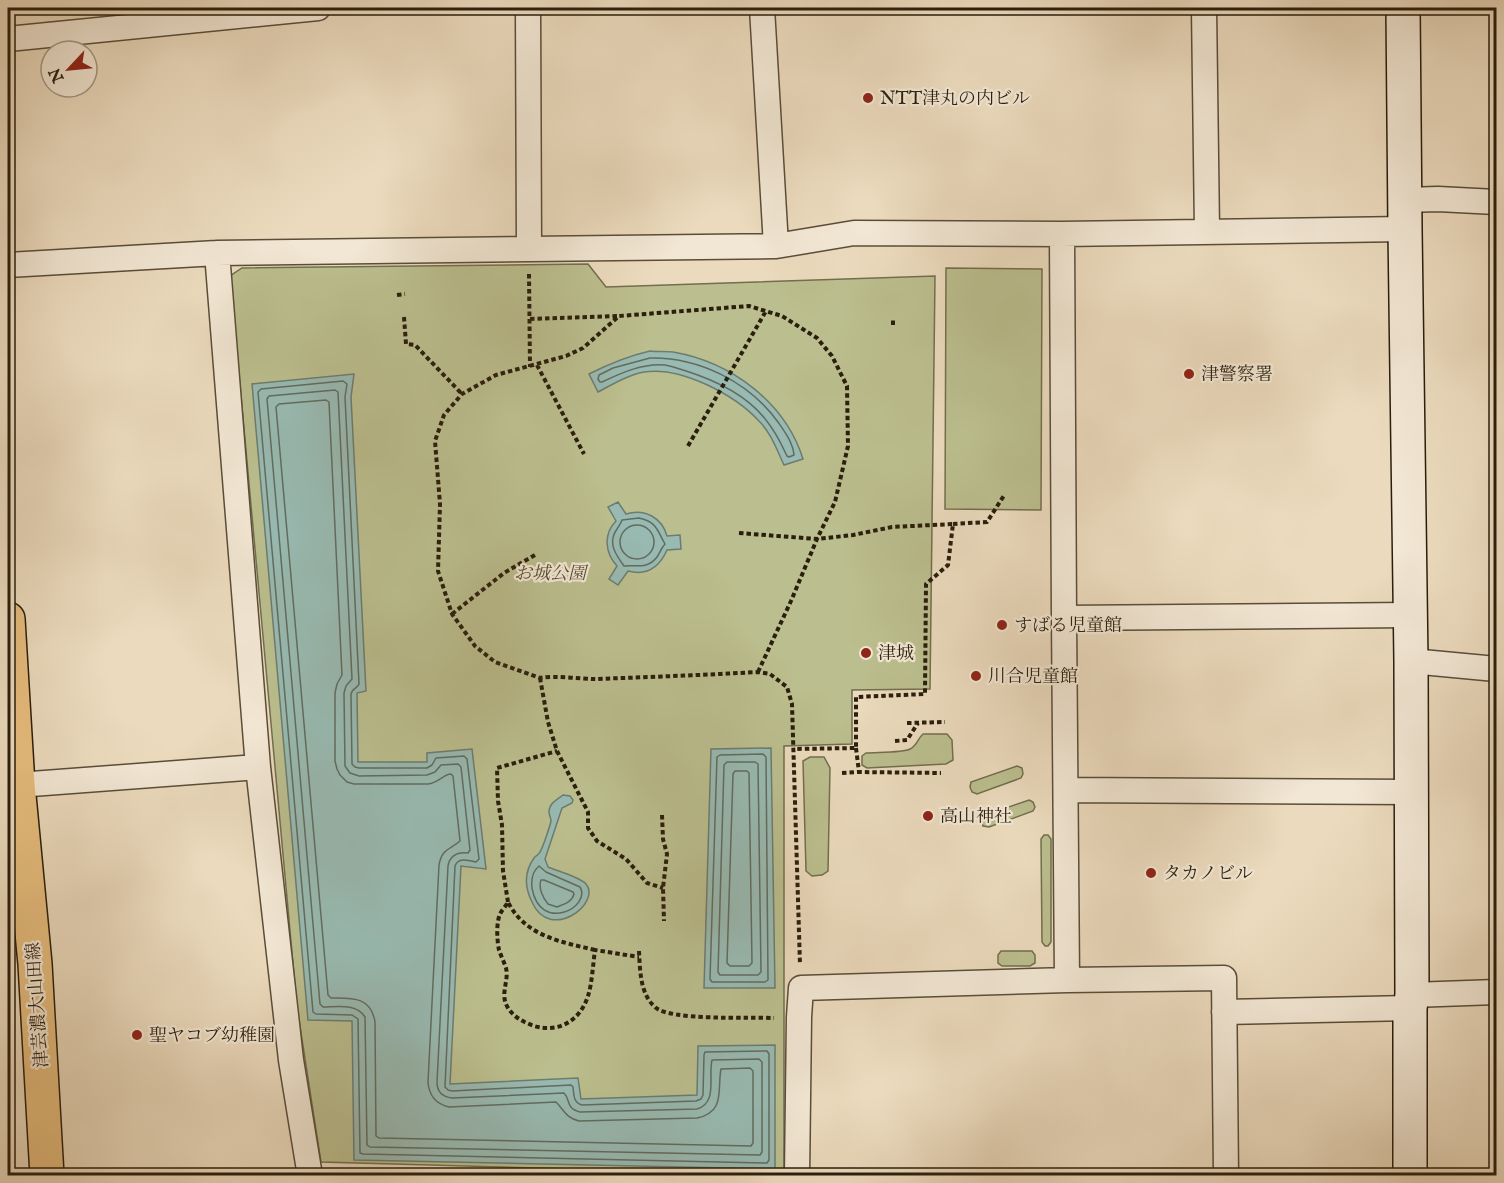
<svg xmlns="http://www.w3.org/2000/svg" width="1504" height="1183" viewBox="0 0 1504 1183" font-family="'IM FELL English','Noto Serif JP',serif">
<style>
.green{fill:#bbbe8e;stroke:#726e4e;stroke-width:1.5}
.water{fill:#98bab2;stroke:#6c7c70;stroke-width:1.5}
.lines{fill:none;stroke-linecap:round;stroke-linejoin:round}
.shore{stroke:#616c60;stroke-width:1.5}
.street-casing{stroke:#5a4d39;stroke-width:27}
.secondary-casing{stroke:#2a1e0d;stroke-width:36}
.primary-casing{stroke:#2a1e0d;stroke-width:36}
.path{stroke:#2a1e0d;stroke-width:4;stroke-dasharray:4.5 3;stroke-linecap:butt}
.street{stroke:#f2e7d4;stroke-width:24}
.secondary{stroke:#f2e7d4;stroke-width:33}
.primary{stroke:#e6bd7e;stroke-width:33}
.poi-dot{fill:#8f2418;stroke:#f2e7d4;stroke-width:2}
.labels{text-anchor:middle;stroke-width:4.5;stroke-linejoin:round;paint-order:stroke}
.poi-label{font-size:18px;fill:#2a1e0d;stroke:#f2e7d4;text-anchor:start}
.park-label{font-size:18px;font-style:italic;fill:#564e34;stroke:#f2e7d4}
.street-label{font-size:18px;fill:#2a1e0d;stroke:#f2e7d4}
</style>
<rect width="100%" height="100%" fill="#ebdabd"/>
<filter id="stains"><feTurbulence type="fractalNoise" baseFrequency=".00333" numOctaves="4"/><feColorMatrix values="0 0 0 0 .2 0 0 0 0 .09 0 0 0 0 .02 0 0 0 .5 -.17"/></filter>
<radialGradient id="worn" r=".72"><stop offset=".6" stop-color="#630" stop-opacity="0"/><stop offset="1" stop-color="#630" stop-opacity=".3"/></radialGradient>
<!-- green -->
<path class="green" d="M 588,264 L 606,287 L 935,276 L 930,689 L 852,690 L 852,744 L 784,746 L 784,1175 L 321,1162 L 297,1007 L 230,276 L 242,268 Z
M 946,268 L 1042,269 L 1041,510 L 945,509 Z
M 923,734 L 947,734 L 952,740 L 953,760 L 946,764 L 867,768 L 862,765 L 862,756 L 866,753 C 876,752 903,753 910,749 C 917,746 918,738 923,734 Z
M 810,757 L 824,757 L 830,768 L 828,871 L 822,875 L 812,876 L 806,871 L 803,761 Z
M 1017,766 L 1022,768 L 1023,774 L 1021,778 L 977,794 L 972,792 L 970,787 L 971,782 Z
M 1029,800 L 1033,802 L 1035,807 L 1033,811 L 989,827 L 983,826 L 981,820 L 983,816 Z
M 1044,835 L 1048,835 L 1051,839 L 1051,942 L 1048,946 L 1045,946 L 1042,942 L 1041,839 Z
M 1001,951 L 1032,951 L 1035,955 L 1035,963 L 1030,966 L 1002,966 L 998,963 L 998,955 Z"/>
<!-- water -->
<path class="water" d="M 650,351 C 657,352 665,351 673,352 C 731,362 785,402 803,459 L 784,465 C 777,450 771,433 759,421 C 735,395 681,366 644,372 C 628,375 613,384 598,392 L 589,374 C 609,364 628,356 650,351 Z
M 354,374 L 351,397 L 366,691 L 357,693 L 358,762 L 427,762 L 427,753 L 472,749 L 486,869 L 461,866 L 450,1084 L 578,1078 L 581,1099 L 697,1095 L 698,1046 L 775,1045 L 775,1169 L 354,1160 L 352,1021 L 308,1020 L 252,384 Z
M 618,502 L 626,514 C 645,508 662,518 667,536 L 680,535 L 681,549 L 667,550 C 659,568 647,576 628,571 L 618,585 L 609,579 L 617,566 C 605,553 603,534 616,521 L 608,507 Z
M 771,748 L 775,988 L 704,988 L 711,749 Z
M 563,795 L 570,796 L 573,800 L 572,803 L 562,808 L 545,859 L 548,867 C 557,871 580,877 586,884 C 602,903 550,943 532,902 C 525,888 524,872 534,858 C 536,855 538,856 540,852 C 543,847 550,826 551,821 C 551,818 549,815 549,812 C 549,803 557,800 563,795 Z"/>
<g class="lines">
<!-- shore -->
<path class="shore" d="M 650,358 C 699,357 749,382 778,422 C 785,432 793,443 794,455 L 789,457 L 787,456 C 781,443 775,431 766,420 C 747,395 712,379 683,370 C 677,368 671,366 665,365 C 643,363 621,373 602,382 L 600,382 L 598,379 L 599,375 L 613,368 Z
M 343,381 L 347,384 L 345,397 L 359,684 C 358,688 352,688 351,694 L 352,764 L 355,767 L 359,768 L 427,768 L 432,765 L 436,758 L 464,756 L 467,759 L 479,859 L 476,862 C 468,860 458,857 455,866 L 445,1087 L 448,1090 L 452,1091 L 571,1085 L 573,1087 C 574,1094 573,1103 582,1105 L 696,1101 L 701,1099 L 703,1095 L 704,1055 L 705,1052 L 767,1051 L 769,1054 L 769,1160 L 767,1163 L 363,1154 L 360,1153 L 358,1019 L 352,1015 L 316,1014 L 313,1012 L 258,392 L 261,389 Z
M 335,390 L 338,392 L 352,679 L 346,686 L 344,693 L 345,766 L 350,773 L 359,776 L 427,775 L 435,772 L 441,765 L 458,764 L 461,767 L 470,850 L 468,853 C 458,852 450,855 448,866 L 437,1082 C 437,1092 443,1097 452,1098 L 564,1093 C 571,1100 565,1108 580,1112 L 697,1109 C 718,1103 708,1076 712,1060 L 759,1059 L 762,1062 L 762,1152 L 760,1155 L 370,1147 L 367,1145 L 365,1017 C 356,1003 337,1007 323,1007 L 320,1004 L 267,399 L 269,396 Z
M 326,400 L 329,402 L 342,675 L 337,684 L 335,693 L 335,761 L 337,769 L 340,775 L 347,782 L 354,784 L 428,784 C 438,783 444,774 451,774 L 453,776 L 460,841 C 450,850 442,848 439,865 L 428,1082 C 429,1096 436,1104 449,1107 L 556,1102 C 564,1110 566,1118 579,1121 L 697,1118 C 726,1112 717,1089 721,1069 L 750,1068 L 753,1071 L 753,1143 L 751,1146 L 379,1138 L 376,1136 L 375,1022 C 371,996 351,998 331,998 L 328,995 L 276,407 L 279,404 Z
M 639,518 C 657,522 657,530 665,544 C 661,548 660,553 657,557 C 648,569 637,565 624,566 C 616,555 607,543 617,529 C 619,526 621,523 622,520 Z
M620 542a17 17 0 1 1 34 0a17 17 0 1 1-34 0Z
M 763,754 L 766,757 L 768,980 L 765,982 L 712,982 L 710,979 L 717,757 L 720,755 Z
M 727,762 L 755,762 L 758,764 L 761,972 L 758,975 L 720,975 L 718,972 L 724,765 Z
M 735,771 L 747,771 L 749,773 L 752,963 L 749,966 L 730,966 L 727,963 L 733,774 Z
M 539,866 L 546,872 L 580,887 C 592,907 540,934 532,888 C 531,879 533,871 539,866 Z
M 541,880 L 544,880 L 573,892 L 574,894 C 572,902 564,904 557,907 L 548,904 C 543,898 538,888 541,880 Z"/>
<!-- street casing -->
<g class="street-casing">
<path id="street" d="M 528,8 L 529,249
M 762,8 L 776,246
M 1204,8 L 1207,231
M 8,39 L 318,8
M 1405,200 L 1438,199 L 1496,202
M 1062,234 L 1064,618 L 1067,980
M 217,253 L 258,767 L 291,1060 L 310,1176
M 8,265 L 217,253 L 776,246 L 854,233 L 1062,234 L 1405,229
M 1064,618 L 1410,615
M 1411,661 L 1496,669
M 18,785 L 258,767
M 1066,790 L 1411,792
M 1412,995 L 1496,992
M 1224,1012 L 1410,1008
M 797,1176 L 799,1017 L 801,988 L 1067,980 L 1224,978 L 1226,1176"/>
</g>
<!-- secondary casing -->
<g class="secondary-casing">
<path id="secondary" d="M 1403,8 L 1405,229 L 1411,661 L 1412,995 L 1410,1008 L 1410,1176"/>
</g>
<!-- primary casing -->
<g class="primary-casing">
<path id="primary" d="M 8,619 L 18,785 L 35,964 L 47,1176"/>
</g>
<!-- path -->
<path class="path" d="M 529,274 L 530,367
M 397,295 L 405,294
M 404,317 L 406,344 L 415,345 L 462,394
M 530,319 L 618,316
M 893,325 L 893,318
M 537,365 L 584,454
M 688,446 L 766,311
M 953,524 L 987,522 L 1005,494
M 739,533 L 817,539 L 853,535 L 892,527 L 953,524 L 948,565 L 926,584 L 925,694 L 856,697 L 856,748 L 794,749
M 452,614 L 504,573 L 535,555
M 758,672 L 791,601 L 817,539 L 835,502 L 848,446 L 847,386 L 832,356 L 817,338 L 782,316 L 749,306 L 619,316 L 583,348 L 566,356 L 496,375 L 462,394 L 444,415 L 435,441 L 440,504 L 438,571 L 452,614 L 475,646 L 495,662 L 540,678 C 555,675 579,679 596,679 C 650,677 704,675 758,672 L 770,674 L 787,687 L 792,704 L 800,965
M 540,678 L 548,722 L 557,751 L 588,812 L 588,828 L 597,841 L 626,859 L 647,883 L 663,888
M 907,723 L 945,722
M 895,741 L 907,740 L 918,723
M 856,748 L 859,772 L 941,773
M 842,773 L 859,772
M 662,815 L 663,839 L 667,854 L 663,888 L 664,921
M 508,902 L 503,871 L 502,825 L 498,801 L 497,768 L 557,751
M 595,950 C 561,942 525,936 508,902 C 506,906 502,910 500,914 C 496,923 497,941 499,950 C 501,956 504,962 506,968 C 509,980 501,992 506,1004 C 511,1016 523,1022 534,1026 C 559,1033 580,1021 588,996 C 592,984 593,964 595,950 L 639,957
M 639,951 C 640,970 640,994 655,1007 C 669,1021 752,1017 774,1018"/>
<!-- street -->
<use href="#street" class="street"/>
<!-- secondary -->
<use href="#secondary" class="secondary"/>
<!-- primary -->
<use href="#primary" class="primary"/>
</g>
<!-- markers -->
<g class="poi-dot">
<circle cx="868" cy="98" r="6"/>
<circle cx="1189" cy="374" r="6"/>
<circle cx="1002" cy="625" r="6"/>
<circle cx="866" cy="653" r="6"/>
<circle cx="976" cy="676" r="6"/>
<circle cx="928" cy="816" r="6"/>
<circle cx="1151" cy="873" r="6"/>
<circle cx="137" cy="1035" r="6"/>
</g>
<g class="labels">
<!-- poi labels -->
<g class="poi-label">
<text x="880" y="104">NTT津丸の内ビル</text>
<text x="1201" y="380">津警察署</text>
<text x="1014" y="631">すばる児童館</text>
<text x="878" y="659">津城</text>
<text x="988" y="682">川合児童館</text>
<text x="940" y="822">高山神社</text>
<text x="1163" y="879">タカノビル</text>
<text x="149" y="1041">聖ヤコブ幼稚園</text>
</g>
<!-- park labels -->
<g class="park-label">
<text x="550" y="579">お城公園</text>
</g>
<!-- street labels -->
<g class="street-label">
<text transform="translate(37 1005) rotate(-94)" y="6">津芸濃大山田線</text>
</g>
</g>
<!-- margin -->
<rect width="1504" height="1183" fill="none" stroke="#ebdabd" stroke-width="30"/>
<rect x="9" y="9" width="1486" height="1165" fill="none" stroke="#2a1e0d" stroke-width="3"/>
<rect x="15" y="15" width="1474" height="1153" fill="none" stroke="#2a1e0d" stroke-width="1.5"/>
<!-- north arrow -->
<g transform="translate(69 69) rotate(244)"><circle r="28" fill="#f2e7d4" stroke="#a29784" stroke-width="1.5"/>
<path d="M0-4.5L10 22L0 15L-10 22Z" fill="#8f2418"/>
<text y="-9" font-size="16" font-weight="bold" text-anchor="middle" fill="#2a1e0d">N</text>
</g>
<rect width="100%" height="100%" filter="url(#stains)"/>
<rect width="100%" height="100%" fill="url(#worn)"/>
</svg>
